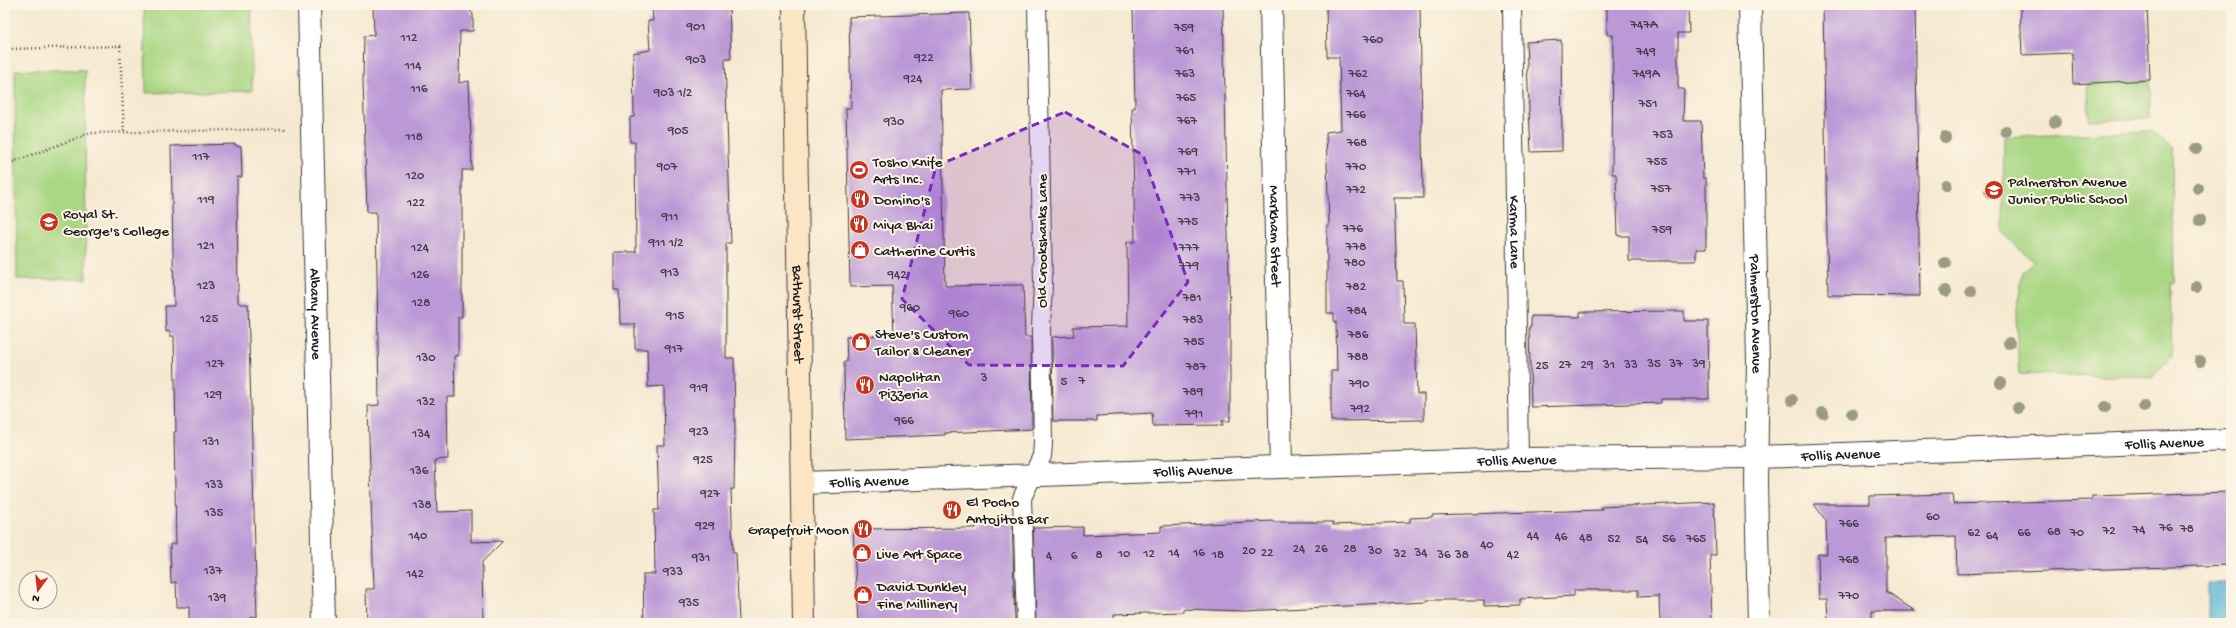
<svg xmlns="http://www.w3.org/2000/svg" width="2236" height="628" viewBox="0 0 2236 628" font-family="'Gochi Hand',sans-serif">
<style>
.green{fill:#a9d784;stroke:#627a50}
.water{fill:#54b5d3;stroke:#386878}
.building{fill:#bb99d7}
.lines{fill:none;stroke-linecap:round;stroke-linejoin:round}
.lane-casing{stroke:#3d3b37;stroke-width:20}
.street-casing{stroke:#3d3b37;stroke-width:24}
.secondary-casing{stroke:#3d3b37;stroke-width:24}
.path{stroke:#3d3b37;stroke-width:2.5;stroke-dasharray:1 3;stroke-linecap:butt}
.lane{stroke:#fff;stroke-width:18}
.street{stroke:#fff;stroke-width:22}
.secondary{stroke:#fce5c4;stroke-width:22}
.tree{fill:#999c81}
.marked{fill:#7b2cbf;fill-opacity:0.2;stroke:#7b2cbf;stroke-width:3;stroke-dasharray:8 5;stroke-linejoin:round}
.labels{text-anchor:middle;stroke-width:4;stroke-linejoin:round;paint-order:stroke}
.number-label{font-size:13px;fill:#443b4b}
.poi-label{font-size:15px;fill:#1c1c1c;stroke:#fcf5e5;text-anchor:start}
.street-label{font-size:15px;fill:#1c1c1c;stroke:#fcf5e5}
</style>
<rect width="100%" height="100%" fill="#fcf5e5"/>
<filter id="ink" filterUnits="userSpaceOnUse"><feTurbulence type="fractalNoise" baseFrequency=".025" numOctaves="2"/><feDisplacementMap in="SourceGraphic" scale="8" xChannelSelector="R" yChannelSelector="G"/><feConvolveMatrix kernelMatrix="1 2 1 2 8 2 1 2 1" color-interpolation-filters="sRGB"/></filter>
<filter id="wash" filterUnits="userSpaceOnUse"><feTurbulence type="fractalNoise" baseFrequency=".012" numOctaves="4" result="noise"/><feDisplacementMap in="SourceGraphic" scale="16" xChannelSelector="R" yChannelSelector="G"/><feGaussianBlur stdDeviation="0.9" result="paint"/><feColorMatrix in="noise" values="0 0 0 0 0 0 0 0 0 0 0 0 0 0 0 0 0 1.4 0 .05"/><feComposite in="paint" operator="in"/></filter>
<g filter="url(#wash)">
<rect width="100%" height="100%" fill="#f6e9d1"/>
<!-- green -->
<path class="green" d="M 144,5 L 251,5 L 252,91 L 146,93 Z
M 15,70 L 85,70 L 86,279 L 17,279 Z
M 2150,80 L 2151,119 L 2089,120 L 2088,83 Z
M 2152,131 L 2172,149 L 2174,283 L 2170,284 L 2172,357 L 2153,377 L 2019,374 L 2016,315 L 2023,272 L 2034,262 L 2003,233 L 2004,137 Z"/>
<!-- water -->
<path class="water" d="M 2208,583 L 2231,583 L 2231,623 L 2208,623 Z"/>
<g id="blocks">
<!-- building -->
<path class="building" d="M 373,5 L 464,5 L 473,14 L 473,31 L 460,31 L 459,83 L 469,81 L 472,170 L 462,170 L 462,317 L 458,317 L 458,356 L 454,356 L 455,397 L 447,397 L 448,459 L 435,460 L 437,512 L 471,511 L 471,542 L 503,541 L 482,562 L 483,623 L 367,623 L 366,589 L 374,589 L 368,406 L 379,405 L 376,212 L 367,212 L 363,80 L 364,36 L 374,35 Z
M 652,5 L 729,5 L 731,59 L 725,59 L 731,243 L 726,243 L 726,358 L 734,358 L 735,427 L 734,489 L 731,489 L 733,553 L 736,553 L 739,623 L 644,623 L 643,574 L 655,574 L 654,510 L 659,510 L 657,445 L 665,445 L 664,386 L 648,387 L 647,349 L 635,349 L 635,324 L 620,324 L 619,290 L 614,290 L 614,252 L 636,252 L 635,142 L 630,142 L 630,117 L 634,117 L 633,53 L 650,50 L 648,21 L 653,21 Z
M 1133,5 L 1223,5 L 1230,325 L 1230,421 L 1222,421 L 1223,425 L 1153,426 L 1152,413 L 1097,416 L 1097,421 L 1053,421 L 1052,337 L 1074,336 L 1073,327 L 1128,326 L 1127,242 L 1135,242 L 1132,108 L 1135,108 Z
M 1326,5 L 1420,5 L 1423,198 L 1394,198 L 1397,281 L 1403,281 L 1404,324 L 1415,324 L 1417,394 L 1424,394 L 1424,420 L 1331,421 L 1331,371 L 1337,371 L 1336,322 L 1334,322 L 1334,313 L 1327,313 L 1327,226 L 1329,226 L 1326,132 L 1341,130 L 1339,57 L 1327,57 Z
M 1607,5 L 1688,5 L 1689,33 L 1678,33 L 1678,86 L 1679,89 L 1684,89 L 1683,121 L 1701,121 L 1703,178 L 1706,178 L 1706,249 L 1696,249 L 1696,261 L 1629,261 L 1629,236 L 1618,236 L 1616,174 L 1612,174 L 1613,35 L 1607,35 Z
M 1823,5 L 1915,5 L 1920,296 L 1828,295 Z
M 2020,5 L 2147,5 L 2150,80 L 2073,84 L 2072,53 L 2022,55 Z
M 969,13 L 972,89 L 941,90 L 945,286 L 1023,285 L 1025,337 L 1031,337 L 1032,429 L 945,433 L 945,435 L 845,439 L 844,362 L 847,362 L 846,337 L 894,335 L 892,286 L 850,287 L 846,108 L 851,108 L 849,17 Z
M 1561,40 L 1562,151 L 1531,152 L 1526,42 Z
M 236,144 L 236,146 L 241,146 L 242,177 L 237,177 L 238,302 L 240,304 L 248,304 L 257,617 L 251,616 L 251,623 L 189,623 L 189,607 L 177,607 L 176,582 L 171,583 L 170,544 L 176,544 L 174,432 L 176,432 L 174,336 L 170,336 L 170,331 L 166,332 L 165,306 L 174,306 L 171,146 Z
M 1684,311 L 1684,321 L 1708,321 L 1709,399 L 1661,399 L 1661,403 L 1531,407 L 1529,327 L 1531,326 L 1531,316 L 1580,317 L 1580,312 Z
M 2231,492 L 2231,565 L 1957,574 L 1956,536 L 1886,538 L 1886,592 L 1915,611 L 1872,611 L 1872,623 L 1828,623 L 1827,599 L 1819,599 L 1818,554 L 1827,554 L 1826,521 L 1814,504 L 1870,504 L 1870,496 L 1952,494 L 1953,504 L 2092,500 L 2092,496 Z
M 1714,502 L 1716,555 L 1710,555 L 1712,623 L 1660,623 L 1659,596 L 1638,597 L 1638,590 L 1574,590 L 1574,596 L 1520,599 L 1520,605 L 1484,606 L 1484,600 L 1427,600 L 1427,602 L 1245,611 L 1183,609 L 1183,612 L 1114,614 L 1114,621 L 1036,623 L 1033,528 L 1083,527 L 1083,535 L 1161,532 L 1161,526 L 1273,521 L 1273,522 L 1333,522 L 1333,525 L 1410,522 L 1410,518 L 1432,517 L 1432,515 L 1602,510 L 1601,507 Z
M 1012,519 L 1015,623 L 858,623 L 853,529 L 976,528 L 976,525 L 980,525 L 980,520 Z"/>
</g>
</g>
<g filter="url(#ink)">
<use href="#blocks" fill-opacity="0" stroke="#3d3b37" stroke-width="1"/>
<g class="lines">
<!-- lane casing -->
<g class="lane-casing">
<g id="lane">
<path id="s1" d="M 1512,5 L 1519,459"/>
<path d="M 1026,623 L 1022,498 L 1042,456 L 1043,443 L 1041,328 L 1043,283 L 1037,5"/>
</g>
</g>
<!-- street casing -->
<g class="street-casing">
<g id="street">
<path id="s2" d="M 309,5 L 324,623"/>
<path id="s3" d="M 1271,5 L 1281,467"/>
<path id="s4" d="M 1750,5 L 1758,363 L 1756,482 L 1759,623"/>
<path id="s5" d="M 802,483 L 1519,459 L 1756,457 L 2231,440"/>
</g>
</g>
<!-- secondary casing -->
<g class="secondary-casing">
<g id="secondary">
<path id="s6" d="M 794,5 L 804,623"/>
</g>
</g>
<!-- path -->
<path class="path" d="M 5,46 L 9,49 L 120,46 L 124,133
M 5,163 L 13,162 L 90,133 L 285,129"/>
<!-- lane -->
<use href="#lane" class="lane"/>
<!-- street -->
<use href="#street" class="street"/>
<!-- secondary -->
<use href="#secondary" class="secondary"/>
</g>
<!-- trees -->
<g class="tree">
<circle cx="2055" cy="122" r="6"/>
<circle cx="2006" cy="131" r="6"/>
<circle cx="1945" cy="138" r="6"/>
<circle cx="2196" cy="149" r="6"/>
<circle cx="1946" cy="185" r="6"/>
<circle cx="2198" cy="188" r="6"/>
<circle cx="1990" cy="192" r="6"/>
<circle cx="2200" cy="220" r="6"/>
<circle cx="1945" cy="263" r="6"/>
<circle cx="2196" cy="287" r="6"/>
<circle cx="1946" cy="291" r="6"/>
<circle cx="1971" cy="291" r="6"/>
<circle cx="2009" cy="343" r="6"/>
<circle cx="2200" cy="361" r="6"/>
<circle cx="2001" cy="383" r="6"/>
<circle cx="1792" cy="400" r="6"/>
<circle cx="2144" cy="406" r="6"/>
<circle cx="2105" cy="407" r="6"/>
<circle cx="2018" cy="408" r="6"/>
<circle cx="1823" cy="413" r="6"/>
<circle cx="1852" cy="414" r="6"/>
</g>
</g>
<!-- marked area -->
<path class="marked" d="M 1065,112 L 1143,155 L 1188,282 L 1123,366 L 969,365 L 902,299 L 936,166 Z"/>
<!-- icons -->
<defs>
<g id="stadium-disc" transform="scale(1)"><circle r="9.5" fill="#c8321e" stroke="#fcf5e5"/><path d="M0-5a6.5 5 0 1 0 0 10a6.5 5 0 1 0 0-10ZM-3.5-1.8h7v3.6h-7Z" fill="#fff"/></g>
<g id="school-disc" transform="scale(1)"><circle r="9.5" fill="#c8321e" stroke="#fcf5e5"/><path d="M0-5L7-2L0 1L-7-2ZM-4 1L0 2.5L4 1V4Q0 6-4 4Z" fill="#fff"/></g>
<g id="restaurant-disc" transform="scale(1)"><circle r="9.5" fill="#c8321e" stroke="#fcf5e5"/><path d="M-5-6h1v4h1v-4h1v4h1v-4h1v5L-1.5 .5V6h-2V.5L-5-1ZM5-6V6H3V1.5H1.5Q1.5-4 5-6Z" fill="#fff"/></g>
<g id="shop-disc" transform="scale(1)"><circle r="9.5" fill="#c8321e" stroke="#fcf5e5"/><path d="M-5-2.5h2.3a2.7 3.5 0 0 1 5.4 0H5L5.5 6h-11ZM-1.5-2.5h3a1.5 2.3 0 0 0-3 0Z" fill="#fff"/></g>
</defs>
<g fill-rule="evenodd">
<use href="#stadium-disc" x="859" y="170"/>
<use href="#school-disc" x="1994" y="190"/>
<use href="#restaurant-disc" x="860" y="199"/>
<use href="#school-disc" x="49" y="222"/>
<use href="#restaurant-disc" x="859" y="224"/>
<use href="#shop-disc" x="860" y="250"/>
<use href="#shop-disc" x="861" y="342"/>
<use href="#restaurant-disc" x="865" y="385"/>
<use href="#restaurant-disc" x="952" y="510"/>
<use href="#restaurant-disc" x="863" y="529"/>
<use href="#shop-disc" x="862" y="553"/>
<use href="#shop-disc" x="863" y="595"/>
</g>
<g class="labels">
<!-- number labels -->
<g class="number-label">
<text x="1644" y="28">747A</text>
<text x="696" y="30">901</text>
<text x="1184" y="31">759</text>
<text x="409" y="41">112</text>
<text x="1373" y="43">760</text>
<text x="1185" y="54">761</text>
<text x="1646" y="55">749</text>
<text x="924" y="61">922</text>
<text x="696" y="63">903</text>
<text x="413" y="69">114</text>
<text x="1185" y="77">763</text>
<text x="1358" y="77">762</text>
<text x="1646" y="77">749A</text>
<text x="913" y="82">924</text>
<text x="419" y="92">116</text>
<text x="673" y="96">903 1/2</text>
<text x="1356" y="97">764</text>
<text x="1186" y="101">765</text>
<text x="1648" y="107">751</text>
<text x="1356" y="118">766</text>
<text x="1187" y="124">767</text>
<text x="894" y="125">930</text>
<text x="678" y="134">905</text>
<text x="1663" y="138">753</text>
<text x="414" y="140">118</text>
<text x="1357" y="146">768</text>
<text x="1188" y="155">769</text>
<text x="201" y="160">117</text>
<text x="1657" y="165">755</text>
<text x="667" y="170">907</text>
<text x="1356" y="170">770</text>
<text x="1187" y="175">771</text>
<text x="415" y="179">120</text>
<text x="1661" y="192">757</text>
<text x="1356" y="193">772</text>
<text x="1190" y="201">773</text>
<text x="206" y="203">119</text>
<text x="416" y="206">122</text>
<text x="670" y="220">911</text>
<text x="1188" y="225">775</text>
<text x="1353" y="232">776</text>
<text x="1662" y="233">759</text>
<text x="666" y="246">911 1/2</text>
<text x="206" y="249">121</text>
<text x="1356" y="250">778</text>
<text x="420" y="251">124</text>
<text x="1189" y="251">777</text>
<text x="1355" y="266">780</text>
<text x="1189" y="269">779</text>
<text x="670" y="276">913</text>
<text x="420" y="278">126</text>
<text x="897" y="278">942</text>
<text x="206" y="289">123</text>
<text x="1356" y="290">782</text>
<text x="1192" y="301">781</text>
<text x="421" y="306">128</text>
<text x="910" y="311">960</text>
<text x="1357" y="314">784</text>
<text x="959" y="317">960</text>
<text x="675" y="319">915</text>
<text x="209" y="322">125</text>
<text x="1193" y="323">783</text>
<text x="1358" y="338">786</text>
<text x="1194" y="345">785</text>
<text x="674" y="352">917</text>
<text x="1358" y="360">788</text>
<text x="426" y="361">130</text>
<text x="215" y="367">127</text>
<text x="1654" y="367">35</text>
<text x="1676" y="367">37</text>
<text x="1699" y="367">39</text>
<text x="1565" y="368">27</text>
<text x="1587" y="368">29</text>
<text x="1609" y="368">31</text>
<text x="1631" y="368">33</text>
<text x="1542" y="369">25</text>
<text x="1196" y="370">787</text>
<text x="984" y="381">3</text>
<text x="1082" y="384">7</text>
<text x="1064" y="385">5</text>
<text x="1359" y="387">790</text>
<text x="699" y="391">919</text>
<text x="1193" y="395">789</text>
<text x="213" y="398">129</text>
<text x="426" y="405">132</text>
<text x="1360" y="412">792</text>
<text x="1194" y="417">791</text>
<text x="904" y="424">966</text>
<text x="699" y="435">923</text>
<text x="421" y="437">134</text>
<text x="211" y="445">131</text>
<text x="703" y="463">925</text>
<text x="419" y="474">136</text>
<text x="214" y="488">133</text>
<text x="710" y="497">927</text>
<text x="422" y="508">138</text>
<text x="214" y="516">135</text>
<text x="1933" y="520">60</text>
<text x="1849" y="527">766</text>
<text x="705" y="529">929</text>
<text x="2166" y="531">76</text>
<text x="2187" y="532">78</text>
<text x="2139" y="533">74</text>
<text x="2109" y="534">72</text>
<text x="2054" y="535">68</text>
<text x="1974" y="536">62</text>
<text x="2024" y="536">66</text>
<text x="2077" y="536">70</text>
<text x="418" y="539">140</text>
<text x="1533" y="539">44</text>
<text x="1992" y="539">64</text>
<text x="1561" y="540">46</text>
<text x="1586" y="541">48</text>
<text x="1614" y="542">52</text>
<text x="1669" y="542">56</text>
<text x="1696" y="542">765</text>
<text x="1642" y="543">54</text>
<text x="1487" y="548">40</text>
<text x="1299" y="552">24</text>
<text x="1321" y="552">26</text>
<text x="1350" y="552">28</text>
<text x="1249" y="554">20</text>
<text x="1375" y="554">30</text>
<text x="1174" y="556">14</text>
<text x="1199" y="556">16</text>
<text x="1267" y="556">22</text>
<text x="1421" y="556">34</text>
<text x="1124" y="557">10</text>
<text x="1149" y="557">12</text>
<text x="1400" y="557">32</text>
<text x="1099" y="558">8</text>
<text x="1218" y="558">18</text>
<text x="1444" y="558">36</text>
<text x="1462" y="558">38</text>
<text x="1513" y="558">42</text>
<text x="1049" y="559">4</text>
<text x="1074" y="559">6</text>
<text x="701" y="561">931</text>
<text x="1849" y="563">768</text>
<text x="213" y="574">137</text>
<text x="673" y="575">933</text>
<text x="415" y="577">142</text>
<text x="1849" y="599">770</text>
<text x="217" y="601">139</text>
<text x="689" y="606">935</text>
</g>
<!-- poi labels -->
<g class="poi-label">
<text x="873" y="166">Tosho Knife<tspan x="873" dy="17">Arts Inc.</tspan></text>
<text x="2008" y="186">Palmerston Avenue<tspan x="2008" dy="17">Junior Public School</tspan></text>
<text x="874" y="204">Domino's</text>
<text x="63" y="218">Royal St.<tspan x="63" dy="17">George's College</tspan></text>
<text x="873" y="229">Miya Bhai</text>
<text x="874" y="255">Catherine Curtis</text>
<text x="875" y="338">Steve's Custom<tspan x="875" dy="17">Tailor &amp; Cleaner</tspan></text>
<text x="879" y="381">Napolitan<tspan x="879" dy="17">Pizzeria</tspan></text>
<text x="966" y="506">El Pocho<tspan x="966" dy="17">Antojitos Bar</tspan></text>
<text x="849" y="534" text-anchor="end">Grapefruit Moon</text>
<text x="876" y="558">Live Art Space</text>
<text x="877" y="591">David Dunkley<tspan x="877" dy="17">Fine Millinery</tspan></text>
</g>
<!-- street labels -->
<g class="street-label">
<text dy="5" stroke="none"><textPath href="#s1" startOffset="227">Karma Lane</textPath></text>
<text dy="5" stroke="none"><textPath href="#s3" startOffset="231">Markham Street</textPath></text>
<text transform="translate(1041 241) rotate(-90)" y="5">Old Crookshanks Lane</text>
<text dy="5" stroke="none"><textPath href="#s2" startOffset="309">Albany Avenue</textPath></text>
<text dy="5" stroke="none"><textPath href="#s6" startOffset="309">Bathurst Street</textPath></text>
<text dy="5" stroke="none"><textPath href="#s4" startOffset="309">Palmerston Avenue</textPath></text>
<text dy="5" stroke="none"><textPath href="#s5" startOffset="1363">Follis Avenue</textPath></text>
<text dy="5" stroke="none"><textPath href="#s5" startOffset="1039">Follis Avenue</textPath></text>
<text dy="5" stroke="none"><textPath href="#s5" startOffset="715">Follis Avenue</textPath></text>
<text dy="5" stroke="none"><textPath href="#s5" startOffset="391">Follis Avenue</textPath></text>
<text dy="5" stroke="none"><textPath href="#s5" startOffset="67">Follis Avenue</textPath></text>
</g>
</g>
<!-- margin -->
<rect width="2236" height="628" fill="none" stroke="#fcf5e5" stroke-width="20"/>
<!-- north arrow -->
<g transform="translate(38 590) rotate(195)"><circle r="19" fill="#fcf5e5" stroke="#a29e95"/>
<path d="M0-3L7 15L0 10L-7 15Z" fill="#c8321e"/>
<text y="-6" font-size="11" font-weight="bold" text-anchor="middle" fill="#1c1c1c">N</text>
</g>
</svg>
